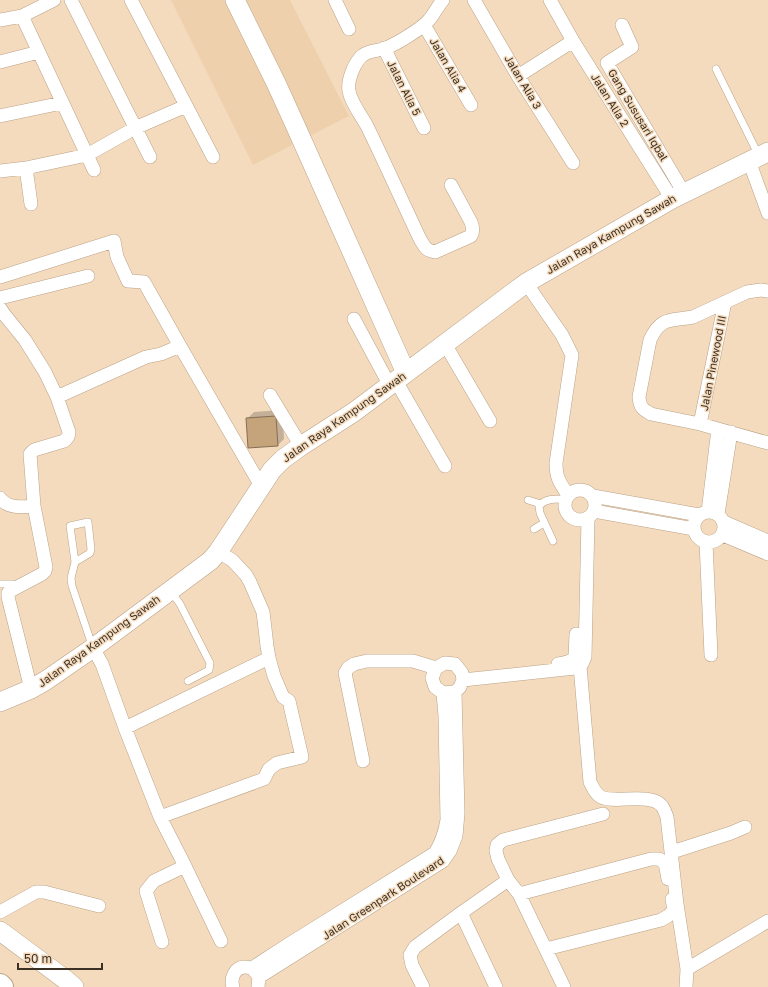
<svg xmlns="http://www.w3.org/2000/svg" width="768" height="987" viewBox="0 0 768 987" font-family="'Golos Text',sans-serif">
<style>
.built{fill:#efd0ac}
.shadow{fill:#0003}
.building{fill:#c5a37b;stroke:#856e53}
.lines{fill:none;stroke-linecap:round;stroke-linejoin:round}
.lane-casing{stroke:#baa286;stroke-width:8}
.street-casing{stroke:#baa286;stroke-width:14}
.secondary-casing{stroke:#baa286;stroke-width:20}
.highway-casing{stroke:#baa286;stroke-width:24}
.lane{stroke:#fff;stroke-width:7}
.street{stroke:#fff;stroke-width:13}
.secondary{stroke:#fff;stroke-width:19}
.highway{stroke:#fff;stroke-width:22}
.labels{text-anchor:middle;stroke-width:3;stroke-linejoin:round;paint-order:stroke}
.street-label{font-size:11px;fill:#3a3024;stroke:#f5dbbe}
</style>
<rect width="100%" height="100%" fill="#f5dbbe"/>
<!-- built -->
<path class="built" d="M 171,0 L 290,0 L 349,116 L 253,165 Z"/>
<!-- shadow -->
<path class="shadow" d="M 282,410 L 284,439 L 278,445 L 247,419 L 254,412 Z"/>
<!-- building -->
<path class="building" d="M 276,416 L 278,446 L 248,448 L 246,418 Z"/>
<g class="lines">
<!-- lane casing -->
<g class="lane-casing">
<path id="lane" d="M 716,69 L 759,156
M 528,500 L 541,504
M 534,529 L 544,523
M 553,541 L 540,513 L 539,506 C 546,498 555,499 566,499
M 75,562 L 90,553 L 91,549 L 88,522 L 70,526 L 75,562 L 71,578 L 72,586 L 93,648
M 0,584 L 13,584 L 18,586
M 170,590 L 180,604 L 210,663 L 209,670 L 188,681"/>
</g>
<!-- street casing -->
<g class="street-casing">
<path id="street" d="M 71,0 L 150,157
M 131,0 L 213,157
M 335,0 L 349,29
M 443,0 C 438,6 434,14 429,20 C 421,29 398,43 386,48 C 378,51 370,50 363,55 C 355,61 347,80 349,91 C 351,103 361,115 367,126 C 385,163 402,201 420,239 C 425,247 425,250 435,252 L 471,236 C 474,231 473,227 471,222 L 451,185
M 474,0 L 518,76 L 573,163
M 550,0 L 573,41 L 672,199
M 22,16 L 94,170
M 0,20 L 22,16 L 54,0
M 424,25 L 471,105
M 622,25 L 632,47 L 607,63 L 684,193
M 384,48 L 424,128
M 0,62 L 39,52
M 518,76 L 573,41
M 0,116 L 62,103
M 749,161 L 768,213
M 26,168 L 31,204
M 0,171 L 26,168 L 87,155 L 135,128 L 186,106
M 0,277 L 114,241 L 117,257 L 128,281 L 144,282 L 180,346 L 261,486
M 526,283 L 562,335 L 572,355 L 556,463 C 556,478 560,483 568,495
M 768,291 L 761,290 L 747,292 L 693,317 C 671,321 661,316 650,340 L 639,397 C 640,407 642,409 651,414 L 700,424 L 768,443
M 0,298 L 88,276
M 0,308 L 4,314 L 25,340 L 45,372 L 57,397 L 69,432 C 69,436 67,439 64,441 L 34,450 L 30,454 L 34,506 L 46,567 L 45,571 L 42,574 L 10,591 L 8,593 L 8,597 L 31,689
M 354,319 L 390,386
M 445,344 L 490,421
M 396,381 L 445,466
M 270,395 L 301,446
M 57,397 L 146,357 L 161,354 L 180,346
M 700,424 L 725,302
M565 505a15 15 0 1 1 30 0a15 15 0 1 1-30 0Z
M 593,496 L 699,515
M 0,498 C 8,509 23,507 34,506
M 594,511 L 694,529
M694 527a15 15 0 1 1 30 0a15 15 0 1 1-30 0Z
M 708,512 L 718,429
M 718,514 L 731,432
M 724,522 L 768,541
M 723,535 L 768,554
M 706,542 L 711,655
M 93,648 L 102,664 L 125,728 L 160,817 L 185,866 L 221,941
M 445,663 L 455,664 L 462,673 L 463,680 L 460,687 L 455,692 L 443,693 L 435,687 L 432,678 L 436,668 Z
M 558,664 C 565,663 571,662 575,657 L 576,634
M 580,666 L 590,782 C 593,787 595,794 601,797 C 616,804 650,792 662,806 C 664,809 666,814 667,817 L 677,904 L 687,969
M 463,680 L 575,668 L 582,664 L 585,657 L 588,518
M 125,728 L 269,658
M 363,761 L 345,673 L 348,668 L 354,664 L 367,661 L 413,661 L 436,668
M 160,817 L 264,779 L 269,769 L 277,763 L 302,757 L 289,701 L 283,697 L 274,676 L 269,658 L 267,646 L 264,620 L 263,612 L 250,582 L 246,575 L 232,560 L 218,552
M 672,852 L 731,833 L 745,827
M 519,894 L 651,859 L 659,859 L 665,863 L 668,879
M 0,912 L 36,892 L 44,892 L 99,906
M 162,942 L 146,891 L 154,881 L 185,866
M 546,949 L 661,920 L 668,916 L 674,910 L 672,899
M 252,968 L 289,944 L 435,853 C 442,842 445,832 447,820 L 445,716 L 443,693
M 259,977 L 443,861 L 450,851 L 456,836 L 458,813 L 455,692
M 233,987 C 230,978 235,967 245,967 C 247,967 250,968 252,968 L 259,977 L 258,987
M 423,987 L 412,965 L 410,955 L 415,947 L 461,913
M 496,987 L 461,913 L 508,880
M 564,987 L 519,894 L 508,880 L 498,859 L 496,851 L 497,845 L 503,840 L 603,814
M 686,987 L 687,969 L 768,921"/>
</g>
<!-- secondary casing -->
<g class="secondary-casing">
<path id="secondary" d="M 235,0 L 276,83 L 296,127 L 406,373
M 0,702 L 31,689 L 45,681 L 93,648 L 210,561 L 218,552 L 272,470 L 283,459 L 301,446 L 354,412 L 526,283 L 672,199 L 768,152
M 0,931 L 66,980 L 74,987"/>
</g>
<!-- highway casing -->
<g class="highway-casing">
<path id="highway" d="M 0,985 L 2,987"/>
</g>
<!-- lane -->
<use href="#lane" class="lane"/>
<!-- street -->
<use href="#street" class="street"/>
<!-- secondary -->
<use href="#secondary" class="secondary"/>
<!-- highway -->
<use href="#highway" class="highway"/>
</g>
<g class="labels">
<!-- street labels -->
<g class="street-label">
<text transform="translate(448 65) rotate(60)" y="4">Jalan Alia 4</text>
<text transform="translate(523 82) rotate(59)" y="4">Jalan Alia 3</text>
<text transform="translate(404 88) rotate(63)" y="4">Jalan Alia 5</text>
<text transform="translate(610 100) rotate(58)" y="4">Jalan Alia 2</text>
<text transform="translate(638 115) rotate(59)" y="4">Gang Sususari Iqbal</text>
<text transform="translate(611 234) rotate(-30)" y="4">Jalan Raya Kampung Sawah</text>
<text transform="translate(713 363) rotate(-79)" y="4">Jalan Pinewood III</text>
<text transform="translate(344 417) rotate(-35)" y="4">Jalan Raya Kampung Sawah</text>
<text transform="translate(99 641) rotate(-36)" y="4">Jalan Raya Kampung Sawah</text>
<text transform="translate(383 898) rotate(-33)" y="4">Jalan Greenpark Boulevard</text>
</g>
</g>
<!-- scale -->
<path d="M18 963v6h84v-6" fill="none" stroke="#3a3024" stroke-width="2"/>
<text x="24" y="963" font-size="12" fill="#3a3024" stroke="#f5dbbe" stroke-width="3" paint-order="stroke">50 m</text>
</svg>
